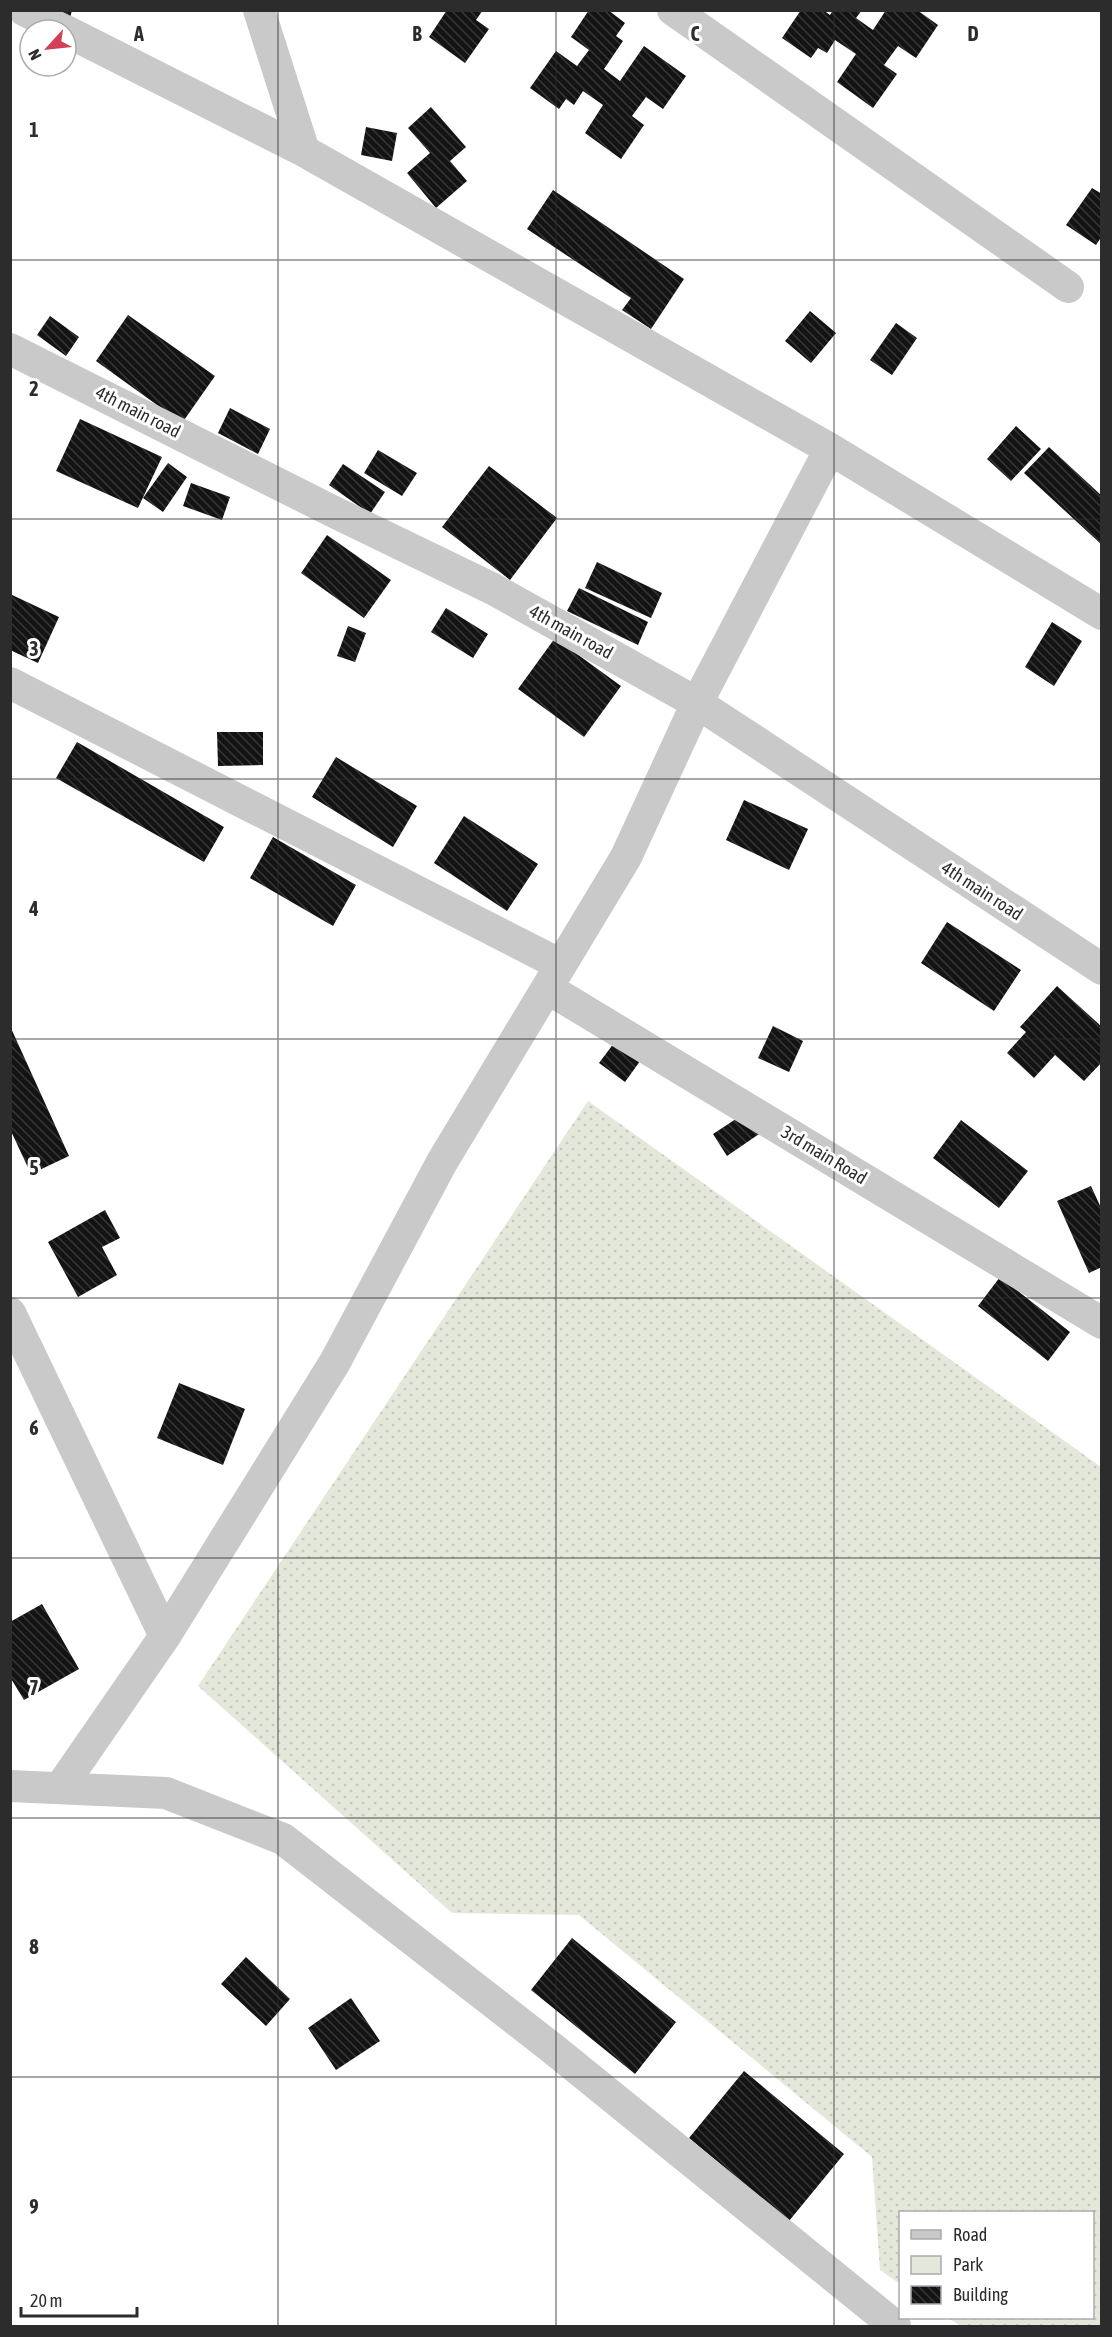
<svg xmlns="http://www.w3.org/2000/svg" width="1112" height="2337" viewBox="0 0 1112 2337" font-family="'Asap Condensed',sans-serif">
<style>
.green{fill:url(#green-dots)}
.building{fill:url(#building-back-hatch)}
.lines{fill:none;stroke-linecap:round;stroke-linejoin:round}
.street{stroke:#c9c9c9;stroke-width:32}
.grid{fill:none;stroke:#2c2c2c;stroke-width:1.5;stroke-opacity:0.55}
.labels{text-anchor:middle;stroke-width:6;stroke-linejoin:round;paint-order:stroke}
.street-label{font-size:18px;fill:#2c2c2c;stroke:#fff}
.grid-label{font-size:20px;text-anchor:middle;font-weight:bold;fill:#2c2c2c;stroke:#fff;stroke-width:6;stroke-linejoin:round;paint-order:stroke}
</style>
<defs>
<pattern id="green-dots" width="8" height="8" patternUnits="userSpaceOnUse" patternTransform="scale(1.5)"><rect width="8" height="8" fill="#e3e8db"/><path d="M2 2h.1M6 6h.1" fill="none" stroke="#c3c7bc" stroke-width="1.8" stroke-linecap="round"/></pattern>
<pattern id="building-back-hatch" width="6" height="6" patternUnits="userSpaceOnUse" patternTransform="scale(1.5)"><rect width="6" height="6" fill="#131313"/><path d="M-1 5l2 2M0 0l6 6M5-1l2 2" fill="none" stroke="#363636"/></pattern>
</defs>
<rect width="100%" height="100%" fill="#fff"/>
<!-- green -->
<path class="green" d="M 588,1101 L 1101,1467 L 1101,2326 L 961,2326 L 948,2318 L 1092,2318 L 1092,2212 L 900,2212 L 900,2284 L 880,2270 L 872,2157 L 579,1915 L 452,1913 L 198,1686 Z"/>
<!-- building -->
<path class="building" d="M 46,10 L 72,10 L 70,18 Z
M 447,10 L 483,10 L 476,20 L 489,29 L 465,63 L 429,37 Z
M 589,10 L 608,10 L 625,23 L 616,36 L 623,41 L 604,69 L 620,81 L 644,46 L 686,76 L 663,109 L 646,97 L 632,116 L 644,125 L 621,159 L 585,133 L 603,105 L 583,91 L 574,105 L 566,99 L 559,109 L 530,88 L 556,51 L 577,66 L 589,50 L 571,37 Z
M 801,10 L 823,10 L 830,15 L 833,10 L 862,10 L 856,18 L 873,30 L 886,10 L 917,10 L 938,25 L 916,58 L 898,46 L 884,65 L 897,74 L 873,108 L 837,82 L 856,54 L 835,40 L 827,53 L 818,48 L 811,58 L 782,38 Z
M 431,107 L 466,147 L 450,161 L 467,181 L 436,208 L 407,173 L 430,153 L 408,128 Z
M 366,127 L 397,133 L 392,161 L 361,155 Z
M 1092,188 L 1102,194 L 1102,236 L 1096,245 L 1066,225 Z
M 553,190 L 684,279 L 651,329 L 622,310 L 631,298 L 527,229 Z
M 810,311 L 836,333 L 811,363 L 785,341 Z
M 128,315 L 215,376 L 182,423 L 96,361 Z
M 50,316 L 79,337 L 66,356 L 37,335 Z
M 896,323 L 917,338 L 892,375 L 870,360 Z
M 230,408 L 270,429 L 258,454 L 218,433 Z
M 80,419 L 162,457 L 138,508 L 56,471 Z
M 1016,426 L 1041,449 L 1011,481 L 987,459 Z
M 1049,447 L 1102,496 L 1102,545 L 1024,473 Z
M 378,450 L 417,473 L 402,496 L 364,473 Z
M 168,463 L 187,477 L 163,512 L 143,498 Z
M 343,464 L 385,492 L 370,514 L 329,485 Z
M 489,466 L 557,518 L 510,580 L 442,527 Z
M 191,483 L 230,497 L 222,520 L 183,506 Z
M 327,535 L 391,580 L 364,618 L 301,573 Z
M 597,562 L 662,593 L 651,618 L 585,588 Z
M 579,588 L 648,622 L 638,645 L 567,611 Z
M 10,594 L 59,617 L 38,663 L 10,650 Z
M 446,608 L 488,634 L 473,658 L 431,632 Z
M 1052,622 L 1082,641 L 1054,686 L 1025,667 Z
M 348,626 L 366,633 L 355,662 L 337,656 Z
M 555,638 L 621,686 L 584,737 L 518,689 Z
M 217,732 L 263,732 L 263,765 L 218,766 Z
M 77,742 L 224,827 L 204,862 L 56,778 Z
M 336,757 L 417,806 L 393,847 L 312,797 Z
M 744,800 L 808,829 L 789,870 L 726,840 Z
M 464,816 L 538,864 L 507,911 L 434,863 Z
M 273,837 L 356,885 L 333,926 L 250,878 Z
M 947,922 L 1021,970 L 994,1011 L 921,963 Z
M 1057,986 L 1102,1027 L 1102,1062 L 1084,1081 L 1055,1055 L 1034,1078 L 1007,1053 L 1026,1032 L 1020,1027 Z
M 10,1026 L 69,1156 L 31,1174 L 10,1129 Z
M 773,1026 L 803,1041 L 789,1072 L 758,1058 Z
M 617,1039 L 643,1057 L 625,1082 L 599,1063 Z
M 745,1113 L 759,1134 L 727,1156 L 713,1134 Z
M 961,1120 L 1028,1171 L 999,1208 L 933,1158 Z
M 1091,1186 L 1102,1210 L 1102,1267 L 1089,1273 L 1057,1201 Z
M 105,1210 L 120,1238 L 102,1247 L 117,1275 L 78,1297 L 48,1242 Z
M 1000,1277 L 1070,1332 L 1048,1361 L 978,1306 Z
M 179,1383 L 245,1409 L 223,1465 L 157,1438 Z
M 42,1604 L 79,1669 L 24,1700 L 10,1677 L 10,1622 Z
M 572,1938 L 676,2022 L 635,2074 L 531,1990 Z
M 246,1957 L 290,1999 L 266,2026 L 221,1984 Z
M 351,1998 L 380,2041 L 336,2070 L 308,2028 Z
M 744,2071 L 844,2154 L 789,2221 L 689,2138 Z"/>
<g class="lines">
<!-- street -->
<path class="street" d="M 24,10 L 63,30
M 259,10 L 304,151 L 830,449 L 1102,614
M 673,10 L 1068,287
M 66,31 L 304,151
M 10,349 L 330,510 L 493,589 L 697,703 L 1102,969
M 10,683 L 561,965
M 547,988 L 1102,1323
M 10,1313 L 165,1636
M 10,1786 L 166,1793 L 283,1839 L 552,2048 L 895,2326
M 60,1788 L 165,1636 L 335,1362 L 442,1162 L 626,857 L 697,703 L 830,449"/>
</g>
<!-- grid -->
<path class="grid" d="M 278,10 L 278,2326M 556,10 L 556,2326M 834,10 L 834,2326M 10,260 L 1102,260M 10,519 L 1102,519M 10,779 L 1102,779M 10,1039 L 1102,1039M 10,1298 L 1102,1298M 10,1558 L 1102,1558M 10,1818 L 1102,1818M 10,2077 L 1102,2077"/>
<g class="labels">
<!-- street labels -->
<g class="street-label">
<text transform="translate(138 412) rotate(27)" y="6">4th main road</text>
<text transform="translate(571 632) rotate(29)" y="6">4th main road</text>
<text transform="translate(982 891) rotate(33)" y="6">4th main road</text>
<text transform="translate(824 1155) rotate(31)" y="6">3rd main Road</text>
</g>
</g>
<g class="grid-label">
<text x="139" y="41">A</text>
<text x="417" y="41">B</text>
<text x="695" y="41">C</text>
<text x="973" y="41">D</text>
<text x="34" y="137">1</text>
<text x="34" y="396">2</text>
<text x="34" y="656">3</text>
<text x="34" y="916">4</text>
<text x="34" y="1175">5</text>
<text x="34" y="1435">6</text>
<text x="34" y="1695">7</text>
<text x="34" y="1954">8</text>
<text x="34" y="2214">9</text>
</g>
<!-- border -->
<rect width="1112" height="2337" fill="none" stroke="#2c2c2c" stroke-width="24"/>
<!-- legend -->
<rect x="899" y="2211" width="195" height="108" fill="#ffffff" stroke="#ababab" stroke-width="1.5"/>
<rect x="911" y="2230" width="30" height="9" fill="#c9c9c9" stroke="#ababab" stroke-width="1.5"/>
<text x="953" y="2241" font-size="18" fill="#2c2c2c">Road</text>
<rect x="911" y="2256" width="30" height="18" fill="#e3e8db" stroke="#ababab" stroke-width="1.5"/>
<text x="953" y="2271" font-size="18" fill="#2c2c2c">Park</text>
<rect x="911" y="2286" width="30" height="18" fill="url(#building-back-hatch)" stroke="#ababab" stroke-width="1.5"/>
<text x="953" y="2301" font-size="18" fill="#2c2c2c">Building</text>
<!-- north arrow -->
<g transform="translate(48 48) rotate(243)"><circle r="28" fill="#ffffff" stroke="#ababab" stroke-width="1.5"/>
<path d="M0-4.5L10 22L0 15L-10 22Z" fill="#d14058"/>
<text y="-9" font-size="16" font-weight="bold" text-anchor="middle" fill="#2c2c2c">N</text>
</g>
<!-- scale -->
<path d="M21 2307v9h116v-9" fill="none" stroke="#2c2c2c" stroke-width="3"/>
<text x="30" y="2307" font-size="18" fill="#2c2c2c" stroke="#ffffff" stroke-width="4.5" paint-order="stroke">20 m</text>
</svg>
